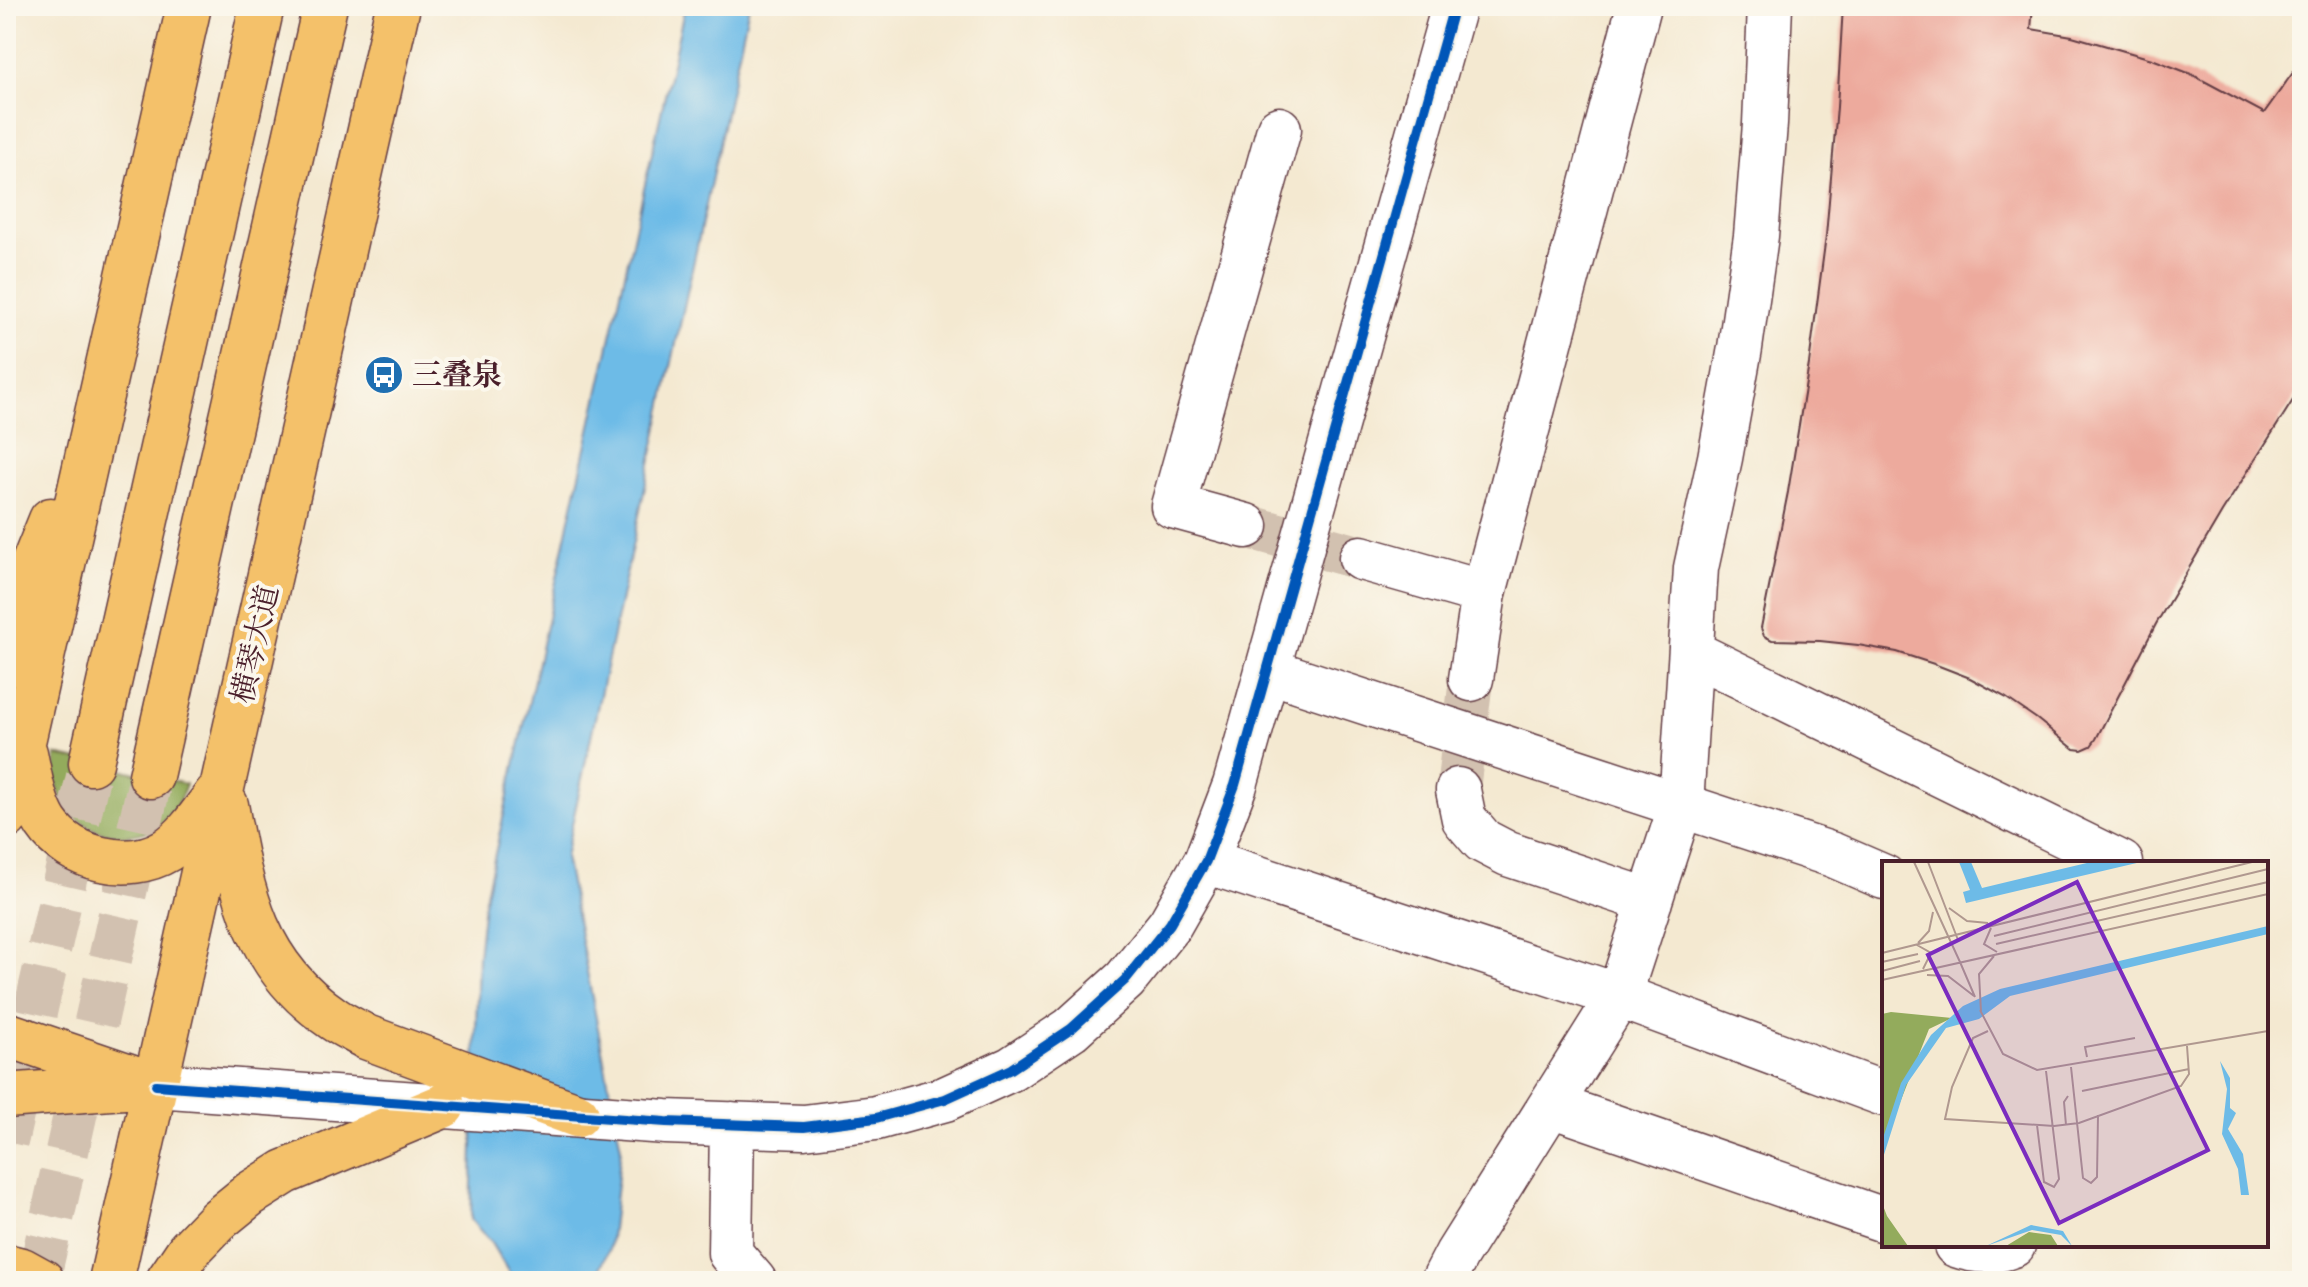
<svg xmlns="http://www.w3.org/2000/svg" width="2308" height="1287" viewBox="0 0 2308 1287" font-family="'IM FELL Double Pica','Noto Serif SC',serif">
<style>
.forest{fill:#93ab5c;stroke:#6e6544;stroke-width:2}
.water{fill:#6dbbe7;stroke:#5c6d89;stroke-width:2}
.building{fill:#edaa9d}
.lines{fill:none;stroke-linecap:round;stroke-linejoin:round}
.minor-tunnel{stroke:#d2c1b0;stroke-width:44;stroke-dasharray:44 22;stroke-linecap:butt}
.major-tunnel{stroke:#d2c1b0;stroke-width:44;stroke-dasharray:44 22;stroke-linecap:butt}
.minor-casing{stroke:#643d44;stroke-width:47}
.major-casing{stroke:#643d44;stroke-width:47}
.minor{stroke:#fff;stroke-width:44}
.major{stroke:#f4c16a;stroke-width:44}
.cycleway-casing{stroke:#fbf7ec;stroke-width:15}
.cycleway{stroke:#0057b8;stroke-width:10}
.labels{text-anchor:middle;stroke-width:8;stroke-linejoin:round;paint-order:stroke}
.poi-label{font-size:30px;font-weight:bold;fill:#4a1f2b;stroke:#fbf7ec;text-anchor:start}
.street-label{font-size:30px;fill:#4a1f2b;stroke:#fbf7ec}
.inset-road{fill:none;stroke:#b0988f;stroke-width:2}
.view{fill:#7b2cbf;fill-opacity:0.15;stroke:#7b2cbf;stroke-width:4}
.inset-edge{fill:none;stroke:#4a1f2b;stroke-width:4}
</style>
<rect width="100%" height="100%" fill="#fbf7ec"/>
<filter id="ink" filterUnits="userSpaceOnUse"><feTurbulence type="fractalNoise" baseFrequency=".0125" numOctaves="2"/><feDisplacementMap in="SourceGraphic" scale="16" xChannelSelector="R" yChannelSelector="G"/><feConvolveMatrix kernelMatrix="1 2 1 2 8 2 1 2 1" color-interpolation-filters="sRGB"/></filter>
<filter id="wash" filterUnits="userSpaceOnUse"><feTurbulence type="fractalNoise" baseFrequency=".006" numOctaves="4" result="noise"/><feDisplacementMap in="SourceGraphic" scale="32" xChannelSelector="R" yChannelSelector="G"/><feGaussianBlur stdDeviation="1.8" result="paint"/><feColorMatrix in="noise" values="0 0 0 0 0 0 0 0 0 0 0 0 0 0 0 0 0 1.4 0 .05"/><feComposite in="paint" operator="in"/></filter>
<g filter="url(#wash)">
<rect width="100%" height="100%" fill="#f4e9d1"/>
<!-- forest -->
<path class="forest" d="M 56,755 L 186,784 C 182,796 177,808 168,817 C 135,851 75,836 59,792 C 55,780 55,768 56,755 Z"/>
<!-- water -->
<path class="water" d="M 685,6 L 749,6 L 565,857 L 621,1148 L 610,1247 L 594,1281 L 514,1281 L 491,1243 L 471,1220 L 478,957 L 484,903 Z"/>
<g id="blocks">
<!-- building -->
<path class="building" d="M 1843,6 L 2033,6 L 2031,29 L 2072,36 L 2152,59 L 2191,74 L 2264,113 L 2302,60 L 2302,386 L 2222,512 L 2156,624 L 2096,739 L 2091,746 L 2082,750 L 2074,749 L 2037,719 L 2005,697 L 1970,678 L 1934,664 L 1897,652 L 1858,645 L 1820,641 L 1772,640 L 1764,636 L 1761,628 L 1788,492 L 1809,364 L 1826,236 L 1837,107 Z"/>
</g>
</g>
<g filter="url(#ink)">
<use href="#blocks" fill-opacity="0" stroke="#643d44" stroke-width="2"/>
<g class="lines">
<!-- minor-tunnel -->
<path class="minor-tunnel" d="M 1246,526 L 1361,558
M 1458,790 L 1471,679"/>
<!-- major-tunnel -->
<path class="major-tunnel" d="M 6,1142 L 91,763
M 38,1281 L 151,776"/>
<!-- minor casing -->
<g class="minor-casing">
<path id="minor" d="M 1246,526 L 1173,506 L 1279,129
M 1361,558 L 1484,593
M 1691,652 L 2121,863
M 1267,670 L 1833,855 L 1884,877
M 1471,679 L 1484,593 L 1639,6
M 1458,790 L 1464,819 L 1483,841 L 1508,854 L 1650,901
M 1206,861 L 1619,996 L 1884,1094
M 156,1085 L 666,1122 L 804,1127 L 876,1118 L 945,1099 L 1011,1069 L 1071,1029 L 1125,980 L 1170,924 L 1206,861 L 1235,785 L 1454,6
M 1551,1105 L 1884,1220
M 732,1124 L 730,1253 L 754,1281
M 1956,1245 C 1976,1252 1993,1253 2013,1245
M 1443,1281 L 1457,1254 L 1619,996 L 1681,805 L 1696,568 L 1720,458 L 1740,348 L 1756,236 L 1765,124 L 1770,6"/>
</g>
<!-- major casing -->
<g class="major-casing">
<path id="major" d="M 6,663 L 23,589 L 51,520
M 25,753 C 30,777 33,802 46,823 C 71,860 129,873 167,850 C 188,836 201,815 216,795
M 91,763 L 262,6
M 151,776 L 325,6
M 226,805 C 242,893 254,965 334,1019 C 344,1026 356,1031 366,1037 L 577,1115
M 6,817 L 189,6
M 6,1034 L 156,1085
M 6,1096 L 137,1086
M 6,1266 L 22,1270 L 42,1281
M 111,1281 L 398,6
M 168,1281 L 189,1250 L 218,1220 L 250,1194 L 285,1172 L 443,1106"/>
</g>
<!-- minor -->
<use href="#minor" class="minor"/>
<!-- major -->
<use href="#major" class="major"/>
<!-- cycleway casing -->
<g class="cycleway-casing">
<path id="cycleway" d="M 156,1085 L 666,1122 L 804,1127 L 876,1118 L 945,1099 L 1011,1069 L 1071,1029 L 1125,980 L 1170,924 L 1206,861 L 1235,785 L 1454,6"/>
</g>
<!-- cycleway -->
<use href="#cycleway" class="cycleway"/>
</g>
</g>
<!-- icons -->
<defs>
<g id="bus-disc" transform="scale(2)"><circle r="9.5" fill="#1f6fb2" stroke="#fbf7ec"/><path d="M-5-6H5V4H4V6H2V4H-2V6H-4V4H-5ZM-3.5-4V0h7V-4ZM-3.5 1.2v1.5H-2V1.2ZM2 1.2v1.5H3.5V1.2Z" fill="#fff"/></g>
</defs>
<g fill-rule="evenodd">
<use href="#bus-disc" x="384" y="375"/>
</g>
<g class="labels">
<!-- poi labels -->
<g class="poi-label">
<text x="412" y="385">三叠泉</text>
</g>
<!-- street labels -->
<g class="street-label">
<text transform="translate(255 644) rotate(-77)" y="10">横琴大道</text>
</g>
</g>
<!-- overview -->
<g transform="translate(1882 861)">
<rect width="386" height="386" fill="#f4e9d1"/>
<path d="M 9,151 L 70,157 L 47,168 L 0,287 L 0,153 ZM 0,342 L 5,355 L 26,385 L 0,385 ZM 147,371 L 169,374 L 176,385 L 124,385 Z" fill="#93ab5c"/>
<path d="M 77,1 L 89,1 L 100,27 L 209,1 L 259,1 L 84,42 L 81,31 L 88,29 ZM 386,65 L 386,73 L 128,135 L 97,158 L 64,167 L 24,224 L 0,300 L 0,280 L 19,222 L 49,174 L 81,145 L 118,128 ZM 338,200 L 348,217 L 348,247 L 354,252 L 346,268 L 361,293 L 367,334 L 359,334 L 356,308 L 340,273 L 345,228 ZM 149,364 L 181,370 L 190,385 L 179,374 L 150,369 L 104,385 Z" fill="#6dbbe7"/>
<path class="inset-road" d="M 32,1 L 78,101M 46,1 L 76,79M 67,47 L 85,60 L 106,62M 109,67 L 102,83 L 115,91M 112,75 L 386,8M 36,82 L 47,70 L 51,51M 114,83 L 386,21M 35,84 L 49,92 L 41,108M 0,92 L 370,1M 0,101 L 36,93M 78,101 L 93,136M 0,110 L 38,100M 45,114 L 66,115 L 92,135M 0,119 L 386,33M 98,149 L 121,193 L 155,209 L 386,170M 99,151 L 97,113 L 112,95M 106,170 L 91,177 L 70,226 L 63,258 L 172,265 L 197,262 L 299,225 L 307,213 L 305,185M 205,196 L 203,186 L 253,177M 189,206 L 201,317 L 209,322 L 215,316 L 216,254M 200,230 L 307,208M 155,264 L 162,321 L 172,326 L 177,318 L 164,210M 184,264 L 182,241 L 186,235"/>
<path class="view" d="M 195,21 L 326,289 L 177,362 L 46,94 Z"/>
<rect width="386" height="386" class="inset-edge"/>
</g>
<!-- margin -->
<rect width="2308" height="1287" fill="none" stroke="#fbf7ec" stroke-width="32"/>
</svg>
